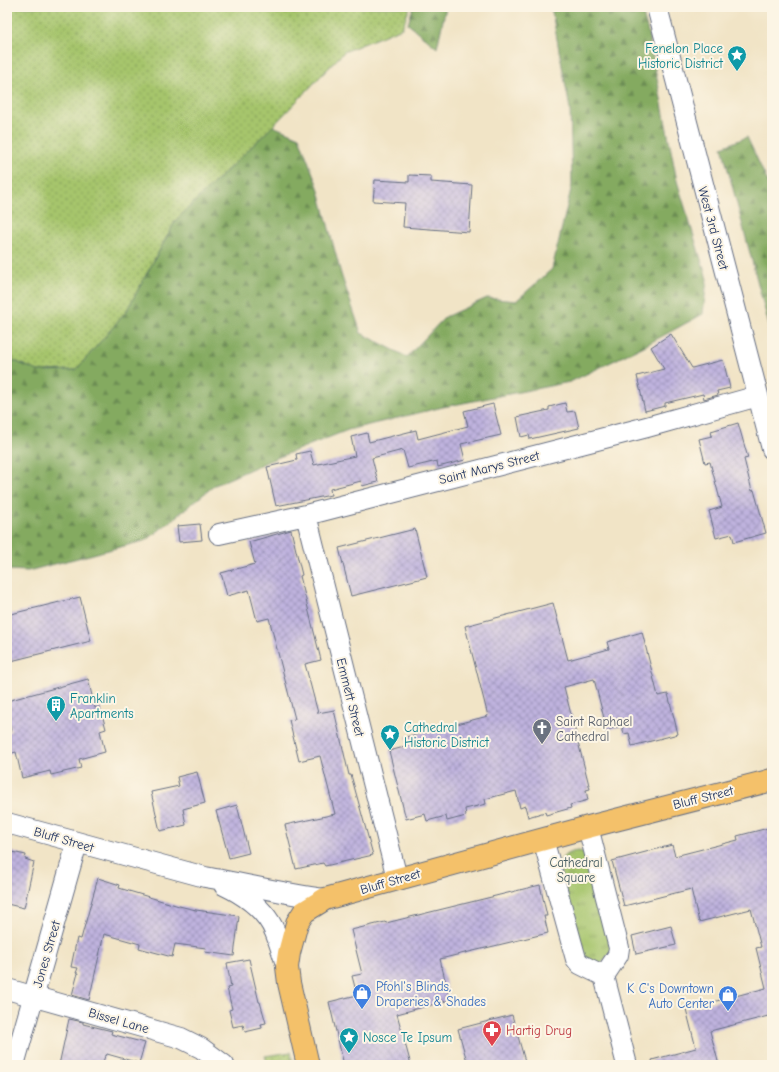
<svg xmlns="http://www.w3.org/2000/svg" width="779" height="1072" viewBox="0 0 779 1072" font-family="'Comic Neue',sans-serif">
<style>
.grass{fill:url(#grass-dots);stroke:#607a65}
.forest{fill:url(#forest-firs);stroke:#506c5f}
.park{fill:url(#park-tufts);stroke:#607a65}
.building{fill:url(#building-cross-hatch)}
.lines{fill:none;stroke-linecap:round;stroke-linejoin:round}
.minor-casing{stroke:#666e82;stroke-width:22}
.major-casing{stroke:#666e82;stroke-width:24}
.minor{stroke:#fff;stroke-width:20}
.major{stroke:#f4c16a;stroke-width:22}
.labels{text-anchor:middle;stroke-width:4;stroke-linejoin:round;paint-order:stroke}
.culture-label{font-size:13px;fill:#0d838f;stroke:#fcf5e5;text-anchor:start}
.street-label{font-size:13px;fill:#1b2f5e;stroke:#fcf5e5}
.worship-label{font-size:13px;fill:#5b616d;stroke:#fcf5e5;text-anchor:start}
.park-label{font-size:13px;fill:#455c62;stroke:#fcf5e5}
.shop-label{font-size:13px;fill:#366cbe;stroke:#fcf5e5;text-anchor:start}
.health-label{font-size:13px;fill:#be3a42;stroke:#fcf5e5;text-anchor:start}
</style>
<defs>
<pattern id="grass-dots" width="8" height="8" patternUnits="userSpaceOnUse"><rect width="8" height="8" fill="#a6c56c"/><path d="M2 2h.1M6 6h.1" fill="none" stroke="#86a05c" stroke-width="1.8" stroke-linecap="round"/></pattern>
<pattern id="forest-firs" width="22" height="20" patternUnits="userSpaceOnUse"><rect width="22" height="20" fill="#84aa60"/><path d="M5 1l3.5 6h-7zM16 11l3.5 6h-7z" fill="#6b8b52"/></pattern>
<pattern id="park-tufts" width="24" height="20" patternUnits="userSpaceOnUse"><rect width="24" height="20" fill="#a6c56c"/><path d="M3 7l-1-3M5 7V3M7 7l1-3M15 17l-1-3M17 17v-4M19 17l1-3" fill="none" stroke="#86a05c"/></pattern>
<pattern id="building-cross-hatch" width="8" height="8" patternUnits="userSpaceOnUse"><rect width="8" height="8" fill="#bfb3de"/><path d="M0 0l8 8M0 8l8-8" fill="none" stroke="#9a92b7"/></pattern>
</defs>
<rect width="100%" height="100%" fill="#fcf5e5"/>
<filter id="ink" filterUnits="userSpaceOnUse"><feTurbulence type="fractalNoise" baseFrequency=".025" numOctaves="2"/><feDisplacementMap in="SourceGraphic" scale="8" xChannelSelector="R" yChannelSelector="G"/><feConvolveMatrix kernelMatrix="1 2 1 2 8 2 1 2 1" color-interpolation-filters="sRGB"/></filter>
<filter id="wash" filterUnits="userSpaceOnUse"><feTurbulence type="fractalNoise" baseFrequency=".012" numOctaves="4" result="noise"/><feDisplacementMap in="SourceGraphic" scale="16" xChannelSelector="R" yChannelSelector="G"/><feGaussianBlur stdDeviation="0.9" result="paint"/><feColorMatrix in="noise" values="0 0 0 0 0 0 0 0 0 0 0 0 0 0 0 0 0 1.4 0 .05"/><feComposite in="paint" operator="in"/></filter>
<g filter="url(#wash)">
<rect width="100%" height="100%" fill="#f1e4c6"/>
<!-- grass -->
<path class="grass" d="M 7,7 L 410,7 L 402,28 L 344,52 L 273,126 L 176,220 L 126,312 L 76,370 L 38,371 L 7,358 Z
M 291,1052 L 293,1065 L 268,1065 L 265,1056 Z"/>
<!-- forest -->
<path class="forest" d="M 413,7 L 446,7 L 437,48 L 408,24 Z
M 551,7 L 641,7 L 648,32 L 677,181 L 707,279 L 703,314 L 646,345 L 570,382 L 443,407 L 348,430 L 269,461 L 215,485 L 147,540 L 28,571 L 7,570 L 7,358 L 38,371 L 76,370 L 126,312 L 176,220 L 273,126 L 299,137 L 318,187 L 341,274 L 361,333 L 407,357 L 445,317 L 487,298 L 516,301 L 552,269 L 572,185 L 570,109 Z
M 747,137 L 772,191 L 772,337 L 722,147 Z"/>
<!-- park -->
<path class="park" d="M 578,851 L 583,852 L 587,855 L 612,950 L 601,964 L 585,960 L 559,865 C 562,855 568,852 578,851 Z"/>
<g id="blocks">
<!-- building -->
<path class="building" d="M 409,175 L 431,176 L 431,182 L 472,185 L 469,232 L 403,227 L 405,203 L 373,201 L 375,180 L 409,182 Z
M 671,334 L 692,368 L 723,360 L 730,388 L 717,391 L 718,395 L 704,399 L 703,394 L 665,403 L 665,406 L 645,411 L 637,376 L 664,369 L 651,347 Z
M 565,403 L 567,412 L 575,411 L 579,428 L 530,439 L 529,435 L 521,437 L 517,417 L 549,410 L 549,407 Z
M 493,404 L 501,435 L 461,444 L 465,460 L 438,467 L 437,461 L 408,468 L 403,450 L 372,458 L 378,482 L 362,486 L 361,481 L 330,489 L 331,495 L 276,506 L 267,467 L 297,460 L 296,454 L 310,451 L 314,465 L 355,456 L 351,437 L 367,433 L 369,442 L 416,430 L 418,439 L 468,426 L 464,411 Z
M 738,423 L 748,458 L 744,459 L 752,491 L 754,490 L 766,533 L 734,542 L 732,534 L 716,538 L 709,511 L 722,507 L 710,462 L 705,463 L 699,439 L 712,436 L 711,431 Z
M 200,524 L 202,540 L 179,542 L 177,526 Z
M 415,529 L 427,577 L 351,596 L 339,548 Z
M 291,530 L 302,575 L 300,576 L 321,660 L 305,664 L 318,713 L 334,710 L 349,775 L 351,775 L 373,855 L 325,866 L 323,863 L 296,869 L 285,825 L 335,814 L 320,756 L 299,761 L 289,720 L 295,719 L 269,618 L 257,621 L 249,590 L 227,596 L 221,573 L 255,564 L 249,542 Z
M 80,597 L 91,641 L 7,662 L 7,615 Z
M 553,603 L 568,660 L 609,649 L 607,642 L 642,632 L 658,696 L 668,694 L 678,734 L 632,746 L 629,733 L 624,734 L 622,726 L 607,730 L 594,679 L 564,687 L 590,789 L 586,790 L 588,800 L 570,805 L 571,808 L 546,815 L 545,812 L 528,817 L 525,806 L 520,808 L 516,791 L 485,799 L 486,804 L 465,809 L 466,816 L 447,821 L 446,816 L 427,821 L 425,814 L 406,819 L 389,751 L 408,746 L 406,737 L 488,716 L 465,626 Z
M 88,679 L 95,708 L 100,707 L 106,729 L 100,731 L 105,752 L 79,759 L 81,768 L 51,775 L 50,771 L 22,778 L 16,752 L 9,754 L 7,745 L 7,732 L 11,731 L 7,715 L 7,701 Z
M 197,772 L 205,803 L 183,809 L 186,825 L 160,831 L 151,792 L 179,786 L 177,777 Z
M 237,805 L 249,853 L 229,858 L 216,811 Z
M 772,827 L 772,1015 L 710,1031 L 719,1065 L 653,1065 L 652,1060 L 696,1048 L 686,1009 L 766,988 L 756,948 L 761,947 L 751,909 L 699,922 L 691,889 L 624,906 L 612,861 L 672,845 L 675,856 L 738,840 L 737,836 Z
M 7,851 L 26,855 L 25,859 L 34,862 L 24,908 L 7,904 Z
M 98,878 L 120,885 L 119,888 L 179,906 L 196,910 L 239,916 L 234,956 L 205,952 L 206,948 L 175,944 L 172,957 L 139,948 L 140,944 L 104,934 L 89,1000 L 75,996 L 72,995 L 78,973 L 76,973 L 78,968 L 71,967 L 77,938 L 81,939 Z
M 540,885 L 547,916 L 544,916 L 548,933 L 440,959 L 450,1000 L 397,1014 L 411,1065 L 344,1065 L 329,1002 L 357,995 L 352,976 L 362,974 L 351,930 L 385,922 L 386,923 Z
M 671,926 L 676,945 L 636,954 L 632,936 Z
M 249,959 L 259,1002 L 260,1002 L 266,1023 L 261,1024 L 262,1028 L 245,1032 L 243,1025 L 233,1027 L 229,1010 L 232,1009 L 227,988 L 231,987 L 227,963 Z
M 512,1015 L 526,1065 L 468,1065 L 458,1029 Z
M 69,1019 L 83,1022 L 83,1024 L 112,1031 L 111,1034 L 145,1043 L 139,1063 L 107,1054 L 106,1056 L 105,1056 L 102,1065 L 59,1065 Z"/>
</g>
</g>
<g filter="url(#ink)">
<use href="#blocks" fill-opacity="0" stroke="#666e82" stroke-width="1"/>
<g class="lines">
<!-- minor casing -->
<g class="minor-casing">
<path id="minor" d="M 657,7 L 772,449
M 306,515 L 397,878
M 219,534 L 306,515 L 647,427 L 758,396
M 7,823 L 205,877 C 246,884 285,894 325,899
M 588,827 L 619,948 L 618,955 L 604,976 L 627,1065
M 543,839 L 576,959 L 580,964 L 604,976
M 224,885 C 245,895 266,910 275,932 C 280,944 283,956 287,967
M 7,989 L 181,1038 L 201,1048 L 224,1065
M 14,1065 L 77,843"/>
</g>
<!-- major casing -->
<g class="major-casing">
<path id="major" d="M 308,1065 L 289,983 L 287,967 L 289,953 L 297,923 L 304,912 L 325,899 L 588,827 L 772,780"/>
</g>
<!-- minor -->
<use href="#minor" class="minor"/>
<!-- major -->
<use href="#major" class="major"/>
</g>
</g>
<!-- icons -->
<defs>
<g id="sight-pin" transform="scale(1)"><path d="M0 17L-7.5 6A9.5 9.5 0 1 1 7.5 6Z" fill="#0f9aa8" stroke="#fcf5e5"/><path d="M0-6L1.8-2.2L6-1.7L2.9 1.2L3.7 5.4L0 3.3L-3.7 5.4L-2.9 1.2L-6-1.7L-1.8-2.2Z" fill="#fff"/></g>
<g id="building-pin" transform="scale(1)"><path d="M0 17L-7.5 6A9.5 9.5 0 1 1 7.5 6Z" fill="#0f9aa8" stroke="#fcf5e5"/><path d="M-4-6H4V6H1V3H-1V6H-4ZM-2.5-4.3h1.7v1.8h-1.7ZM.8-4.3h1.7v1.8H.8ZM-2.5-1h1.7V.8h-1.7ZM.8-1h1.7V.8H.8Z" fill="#fff"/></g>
<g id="church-pin" transform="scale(1)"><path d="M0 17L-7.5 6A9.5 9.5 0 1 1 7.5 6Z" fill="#6b7280" stroke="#fcf5e5"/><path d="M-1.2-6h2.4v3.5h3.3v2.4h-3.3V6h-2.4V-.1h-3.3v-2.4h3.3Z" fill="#fff"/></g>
<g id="shop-pin" transform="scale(1)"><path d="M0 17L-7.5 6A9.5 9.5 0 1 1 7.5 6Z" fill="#3f7fe0" stroke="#fcf5e5"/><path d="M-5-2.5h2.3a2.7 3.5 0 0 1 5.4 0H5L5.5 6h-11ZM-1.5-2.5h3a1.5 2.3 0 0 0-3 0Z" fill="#fff"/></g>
<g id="pharmacy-pin" transform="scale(1)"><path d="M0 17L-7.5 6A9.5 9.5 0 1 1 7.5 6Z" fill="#e0444e" stroke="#fcf5e5"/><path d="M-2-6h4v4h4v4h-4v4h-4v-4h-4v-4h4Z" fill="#fff"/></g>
</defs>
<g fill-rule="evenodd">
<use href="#sight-pin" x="737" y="55"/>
<use href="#building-pin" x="56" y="705"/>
<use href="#church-pin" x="542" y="728"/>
<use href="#sight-pin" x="390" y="734"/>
<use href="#shop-pin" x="362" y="993"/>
<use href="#shop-pin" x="728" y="995"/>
<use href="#pharmacy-pin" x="492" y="1030"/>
<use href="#sight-pin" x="349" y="1037"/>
</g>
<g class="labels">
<!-- culture labels -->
<g class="culture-label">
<text x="723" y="53" text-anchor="end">Fenelon Place<tspan x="723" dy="15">Historic District</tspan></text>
<text x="70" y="703">Franklin<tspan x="70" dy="15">Apartments</tspan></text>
<text x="404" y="732">Cathedral<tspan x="404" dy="15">Historic District</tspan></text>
<text x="363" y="1042">Nosce Te Ipsum</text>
</g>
<!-- street labels -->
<g class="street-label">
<text transform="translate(714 228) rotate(75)" y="5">West 3rd Street</text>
<text transform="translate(489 467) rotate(-14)" y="5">Saint Marys Street</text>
<text transform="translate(351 697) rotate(76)" y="5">Emmett Street</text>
<text transform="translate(703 797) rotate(-14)" y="5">Bluff Street</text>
<text transform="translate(64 839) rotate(16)" y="5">Bluff Street</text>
<text transform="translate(390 881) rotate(-16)" y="5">Bluff Street</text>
<text transform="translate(46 954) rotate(-74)" y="5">Jones Street</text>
<text transform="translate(119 1020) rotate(16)" y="5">Bissel Lane</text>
</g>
<!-- worship labels -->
<g class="worship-label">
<text x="556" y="726">Saint Raphael<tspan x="556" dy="15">Cathedral</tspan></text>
</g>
<!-- park labels -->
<g class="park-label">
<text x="576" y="867">Cathedral<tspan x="576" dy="15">Square</tspan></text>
</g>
<!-- shop labels -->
<g class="shop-label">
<text x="376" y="991">Pfohl's Blinds,<tspan x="376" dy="15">Draperies &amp; Shades</tspan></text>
<text x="714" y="993" text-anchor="end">K C's Downtown<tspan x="714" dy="15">Auto Center</tspan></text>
</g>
<!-- health labels -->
<g class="health-label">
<text x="506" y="1035">Hartig Drug</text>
</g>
</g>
<!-- margin -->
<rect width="779" height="1072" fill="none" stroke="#fcf5e5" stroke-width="24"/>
</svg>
